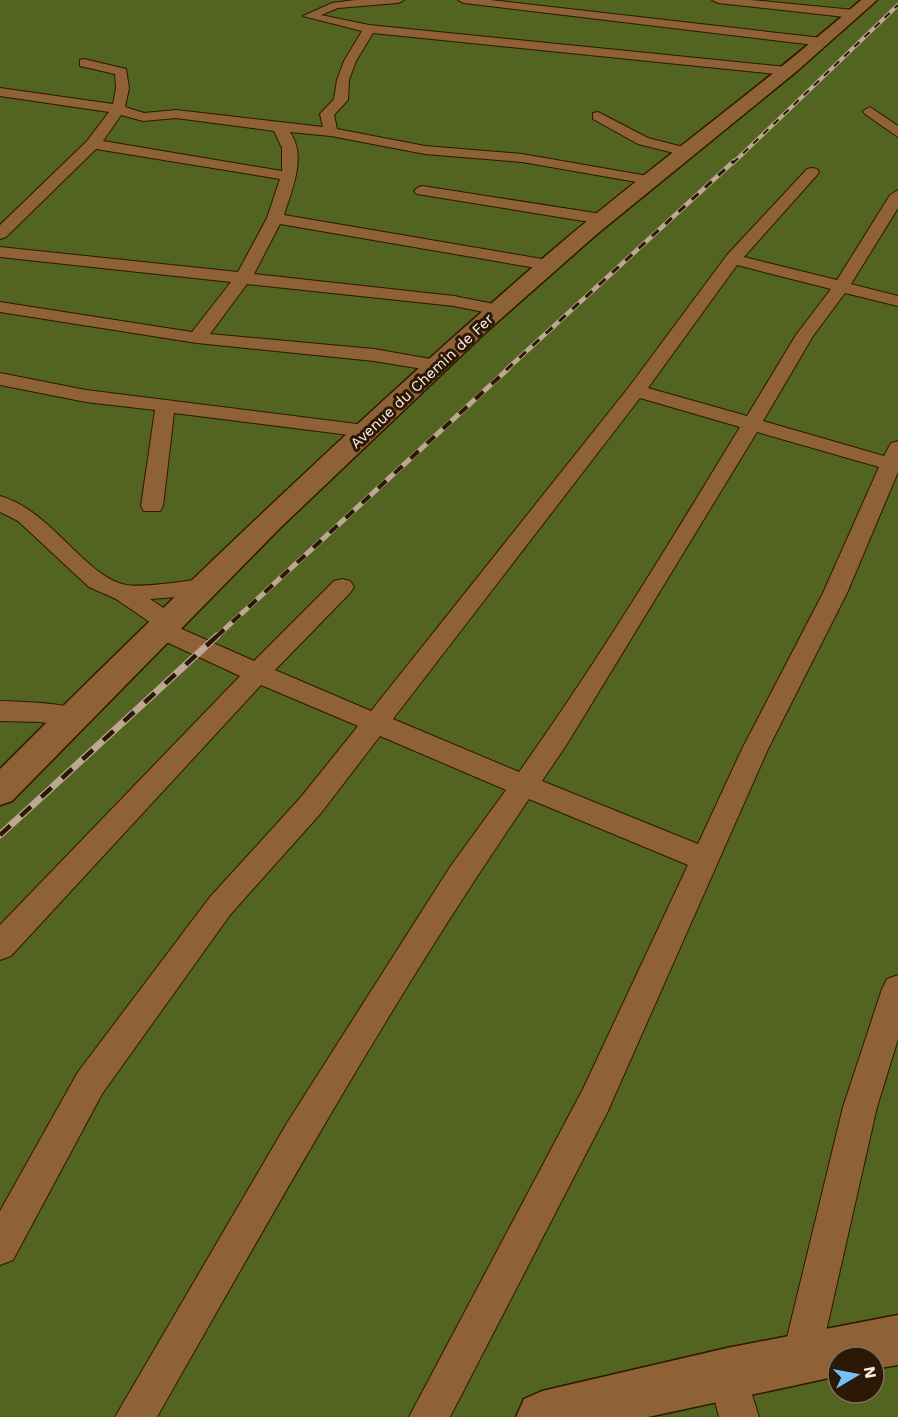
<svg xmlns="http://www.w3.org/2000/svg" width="898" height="1417" viewBox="0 0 898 1417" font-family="'Work Sans',sans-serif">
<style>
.green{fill:#536421;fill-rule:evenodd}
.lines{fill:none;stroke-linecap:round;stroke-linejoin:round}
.minor-casing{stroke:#2d1702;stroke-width:2}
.tertiary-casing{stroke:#2d1702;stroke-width:3}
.minor{fill:#8f6137;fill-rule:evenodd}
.tertiary{fill:#8f6137;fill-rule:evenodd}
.rail-far3-casing{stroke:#bea893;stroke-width:4}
.rail-far2-casing{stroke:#bea893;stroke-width:4.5}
.rail-far1-casing{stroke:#bea893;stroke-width:5}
.rail-casing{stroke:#bea893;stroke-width:7}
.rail-far3{stroke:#2b1807;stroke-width:2;stroke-dasharray:7;stroke-linecap:butt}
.rail-far2{stroke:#2b1807;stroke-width:3;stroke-dasharray:9;stroke-linecap:butt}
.rail-far1{stroke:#2b1807;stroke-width:4;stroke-dasharray:11;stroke-linecap:butt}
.rail{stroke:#2b1807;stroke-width:4.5;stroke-dasharray:14;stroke-linecap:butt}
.labels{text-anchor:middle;stroke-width:6;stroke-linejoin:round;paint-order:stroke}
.far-street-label{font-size:15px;fill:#ffefe1;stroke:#2b1807}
</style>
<rect width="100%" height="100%" fill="#4d2d0c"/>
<!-- green -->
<path class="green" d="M 0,0 L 898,0 L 898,1417 L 0,1417 ZM 838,1357 L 874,1357 L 874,1393 L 838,1393 Z"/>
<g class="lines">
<!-- minor casing -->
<g class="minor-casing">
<path id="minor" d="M 355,0 L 404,0 L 398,3 L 338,8 L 321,15 L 369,25 L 786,67 L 792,71 L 786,75 L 373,33 L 356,61 L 349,80 L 348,100 L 334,115 L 337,129 L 425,146 L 522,154 L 648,176 L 655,180 L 648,184 L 522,162 L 425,154 L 331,136 L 290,132 C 307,157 292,189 284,215 L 548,260 L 556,265 L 548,270 L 280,224 L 254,274 L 454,296 L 504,306 L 507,310 L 498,315 L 454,306 L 247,284 L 210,334 L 374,349 L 442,361 L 444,365 L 442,369 L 435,371 L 374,361 L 197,343 L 0,312 L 0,302 L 192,332 L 231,282 L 0,257 L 0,247 L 238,272 L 267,218 L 280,179 L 96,149 L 6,237 L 0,239 L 0,225 L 87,141 L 109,112 L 0,96 L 0,88 L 113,104 L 116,88 L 115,74 L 80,66 L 80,60 L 84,59 L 126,69 L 129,88 L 125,107 L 144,113 L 176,110 L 323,127 L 320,114 L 334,99 L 337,80 L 344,61 L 362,31 L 303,16 L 332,3 ZM 121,115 L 143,121 L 176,118 L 274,131 L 282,148 L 282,171 L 103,141 Z
M 458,0 L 490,0 L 822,38 L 828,42 L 822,46 L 464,3 Z
M 712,0 L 751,0 L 854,10 L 860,14 L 854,18 L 718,3 Z
M 870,107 L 898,126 L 898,137 L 865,114 L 863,111 Z
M 598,112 L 648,138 L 691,149 L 693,152 L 686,156 L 638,144 L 593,119 L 593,113 Z
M 812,168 L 817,169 L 819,172 L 817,175 L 744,257 L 837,280 L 890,195 L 898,190 L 898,208 L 851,284 L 898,296 L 898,306 L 845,293 L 813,336 L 763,421 L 884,456 L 891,443 L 898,441 L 898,472 L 847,593 L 768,749 L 607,1113 L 450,1417 L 409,1417 L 583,1089 L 688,865 L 529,799 C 393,997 276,1208 157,1417 L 115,1417 L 287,1123 L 450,867 L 506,790 L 380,736 L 321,813 L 230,915 L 102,1094 L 13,1260 L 0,1265 L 0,1211 L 78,1072 L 210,897 L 301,797 L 358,726 L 261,685 L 11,956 L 0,960 L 0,925 L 240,676 L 151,635 L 147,629 L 151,623 L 116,599 L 89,587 L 18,521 L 0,512 L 0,496 C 51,510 85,577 126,585 C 144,588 184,581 204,579 L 212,581 L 216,587 L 212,593 L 204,595 L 150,599 L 174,615 L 178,621 L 175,626 L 254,661 L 334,581 L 342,579 L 350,581 L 354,587 L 350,593 L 275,670 L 371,711 L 629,387 L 727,255 L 807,169 ZM 737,265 L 831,289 L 796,335 L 747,416 L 648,388 ZM 640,398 L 740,427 C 669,544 598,661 519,772 L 393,719 ZM 757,432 L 879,467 L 823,593 L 742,749 L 698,844 L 542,781 L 567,744 Z
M 422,186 L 602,214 L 610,219 L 602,224 L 417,194 L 414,191 L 417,188 Z
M 0,373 L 86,390 L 365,425 L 372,427 L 375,431 L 372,435 L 365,437 L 174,413 L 163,506 L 160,511 L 144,511 L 141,506 L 155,410 L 86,402 L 0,385 Z
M 0,701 C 27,702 55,702 81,710 L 85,717 L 81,724 L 72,727 L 40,722 L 0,721 Z
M 898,975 L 898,1039 L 877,1107 L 820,1358 L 815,1372 L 801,1377 L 787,1372 L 782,1358 L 843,1107 L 882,989 L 887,979 Z
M 727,1354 L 741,1359 L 759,1417 L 719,1417 L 708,1373 L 713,1359 Z"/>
</g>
<!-- tertiary casing -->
<g class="tertiary-casing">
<path id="tertiary" d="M 861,0 L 877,0 L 797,71 L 597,234 L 487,331 L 280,528 L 12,801 L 0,805 L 0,769 C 175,594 354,422 541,260 C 645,170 758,90 861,0 Z
M 898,1315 L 898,1365 L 874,1369 L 874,1357 L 838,1357 L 838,1376 L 648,1417 L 516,1417 L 524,1399 L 542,1391 L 727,1348 Z"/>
</g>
<!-- minor -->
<use href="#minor" class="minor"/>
<!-- tertiary -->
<use href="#tertiary" class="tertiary"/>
<!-- rail-far3 casing -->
<g class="rail-far3-casing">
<path id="rail-far3" d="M 733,163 L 898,5"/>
</g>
<!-- rail-far2 casing -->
<g class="rail-far2-casing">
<path id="rail-far2" d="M 506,370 L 734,161"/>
</g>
<!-- rail-far1 casing -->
<g class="rail-far1-casing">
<path id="rail-far1" d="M 216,637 L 508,369"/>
</g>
<!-- rail casing -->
<g class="rail-casing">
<path id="rail" d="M 0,835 L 217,636"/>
</g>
<!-- rail-far3 -->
<use href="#rail-far3" class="rail-far3"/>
<!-- rail-far2 -->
<use href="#rail-far2" class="rail-far2"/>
<!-- rail-far1 -->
<use href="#rail-far1" class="rail-far1"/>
<!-- rail -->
<use href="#rail" class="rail"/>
</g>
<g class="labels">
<!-- far-street labels -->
<g class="far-street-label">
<text transform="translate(422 381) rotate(-43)" y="5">Avenue du Chemin de Fer</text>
</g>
</g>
<!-- north arrow -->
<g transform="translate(856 1375) rotate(80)"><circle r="28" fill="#2b1807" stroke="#806e5e" stroke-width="1.5"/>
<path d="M0-4.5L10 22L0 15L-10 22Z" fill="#76c0f7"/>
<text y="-9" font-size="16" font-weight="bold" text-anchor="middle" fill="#ffefe1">N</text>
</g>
</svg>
